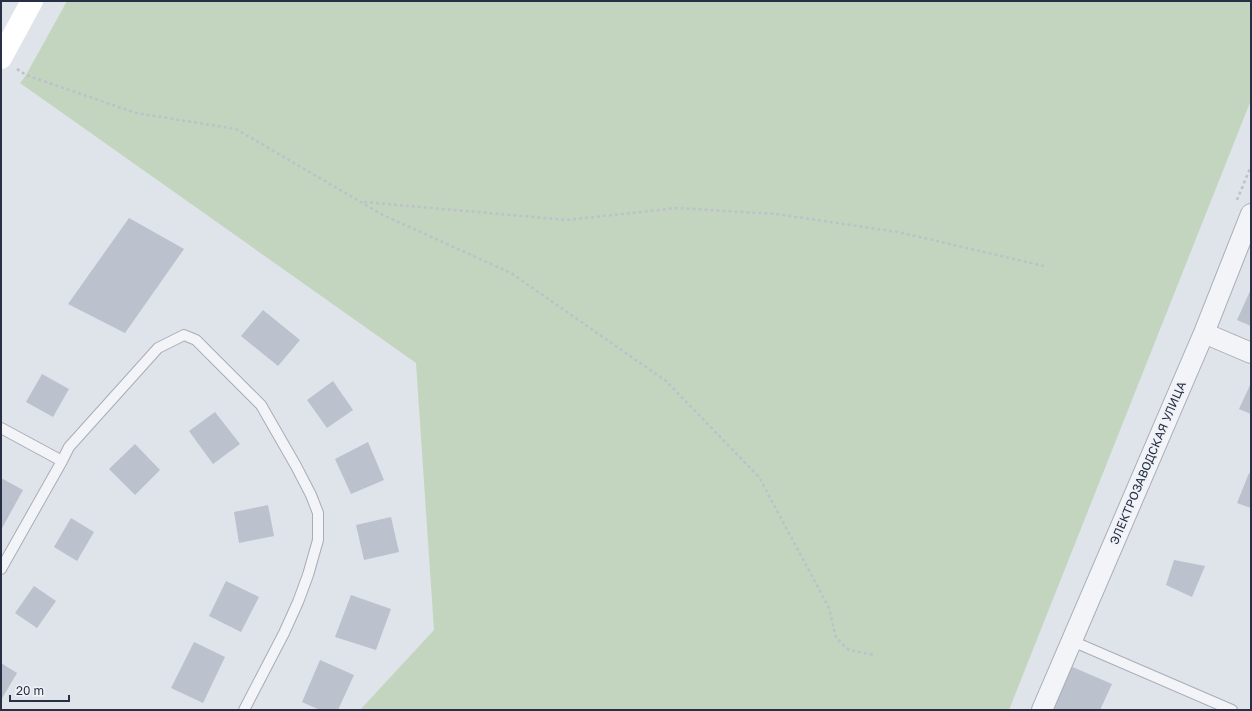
<svg xmlns="http://www.w3.org/2000/svg" width="1252" height="711" viewBox="0 0 1252 711" font-family="'Golos Text',sans-serif">
<style>
.green{fill:#c3d5bf}
.building{fill:#bbc1cd}
.lines{fill:none;stroke-linecap:round;stroke-linejoin:round}
.service-casing{stroke:#a8adb8;stroke-width:12}
.minor-casing{stroke:#a8adb8;stroke-width:22}
.path{stroke:#bdc1c9;stroke-width:2.5;stroke-dasharray:3 3;stroke-linecap:butt}
.service{stroke:#f2f4f8;stroke-width:10}
.minor{stroke:#f2f4f8;stroke-width:20}
.secondary{stroke:#fff;stroke-width:22}
.labels{text-anchor:middle;stroke-width:4;stroke-linejoin:round;paint-order:stroke}
.street-label{font-size:12px;fill:#262f43;stroke:#eff2f7}
</style>
<rect width="100%" height="100%" fill="#dfe3ea"/>
<!-- green -->
<path class="green" d="M 67,1 L 1251,1 L 1251,100 L 1009,710 L 360,710 L 434,630 L 416,363 L 20,83 L 26,75 Z"/>
<!-- building -->
<path class="building" d="M 129,218 L 184,249 L 125,333 L 68,304 Z
M 1251,289 L 1251,326 L 1237,320 Z
M 263,310 L 300,340 L 278,366 L 241,336 Z
M 42,374 L 69,389 L 53,417 L 26,402 Z
M 333,381 L 353,410 L 327,428 L 307,400 Z
M 1251,383 L 1251,414 L 1239,409 Z
M 215,412 L 240,444 L 213,464 L 189,431 Z
M 368,442 L 384,480 L 351,494 L 335,459 Z
M 135,444 L 160,470 L 135,495 L 109,469 Z
M 1249,473 L 1251,474 L 1251,508 L 1237,503 Z
M 1,478 L 23,490 L 1,530 Z
M 268,505 L 274,536 L 239,543 L 234,512 Z
M 391,517 L 399,552 L 364,560 L 356,525 Z
M 71,518 L 94,532 L 77,561 L 54,547 Z
M 1174,560 L 1205,566 L 1192,597 L 1166,585 Z
M 226,581 L 259,597 L 241,632 L 209,616 Z
M 34,586 L 56,601 L 37,628 L 15,613 Z
M 351,595 L 391,609 L 376,650 L 335,637 Z
M 194,642 L 225,657 L 203,703 L 171,688 Z
M 320,660 L 354,675 L 338,710 L 320,710 L 302,702 Z
M 1,663 L 17,673 L 1,700 Z
M 1068,665 L 1112,684 L 1100,710 L 1048,710 Z"/>
<g class="lines">
<!-- service casing -->
<g class="service-casing">
<path id="service" d="M 1,428 L 62,461 L 69,447 L 158,348 L 184,335 L 196,340 L 261,405 L 296,466 L 311,495 L 318,513 L 318,540 L 308,575 L 298,602 L 284,633 L 244,710
M 1,569 L 62,461
M 1072,641 L 1232,710"/>
</g>
<!-- minor casing -->
<g class="minor-casing">
<path id="minor" d="M 1204,333 L 1251,353
M 1042,710 L 1204,333 L 1251,214"/>
</g>
<!-- path -->
<path class="path" d="M 17,69 L 26,75 L 136,113 L 236,129 L 383,215 L 511,273 L 666,381 L 759,477 L 829,608 L 836,638 L 849,650 L 874,655
M 1237,200 L 1251,166
M 364,202 L 567,220 L 677,208 L 776,214 L 898,232 L 1044,266"/>
<!-- service -->
<use href="#service" class="service"/>
<!-- minor -->
<use href="#minor" class="minor"/>
<!-- secondary -->
<path class="secondary" d="M 1,58 L 32,1"/>
</g>
<g class="labels">
<!-- street labels -->
<g class="street-label">
<text transform="translate(1148 463) rotate(-67)" y="4">ЭЛЕКТРОЗАВОДСКАЯ УЛИЦА</text>
</g>
</g>
<!-- border -->
<rect width="1252" height="711" fill="none" stroke="#262f43" stroke-width="4"/>
<!-- scale -->
<path d="M10 695v6h59v-6" fill="none" stroke="#262f43" stroke-width="2"/>
<text x="16" y="695" font-size="12" fill="#262f43" stroke="#eff2f7" stroke-width="3" paint-order="stroke">20 m</text>
</svg>
